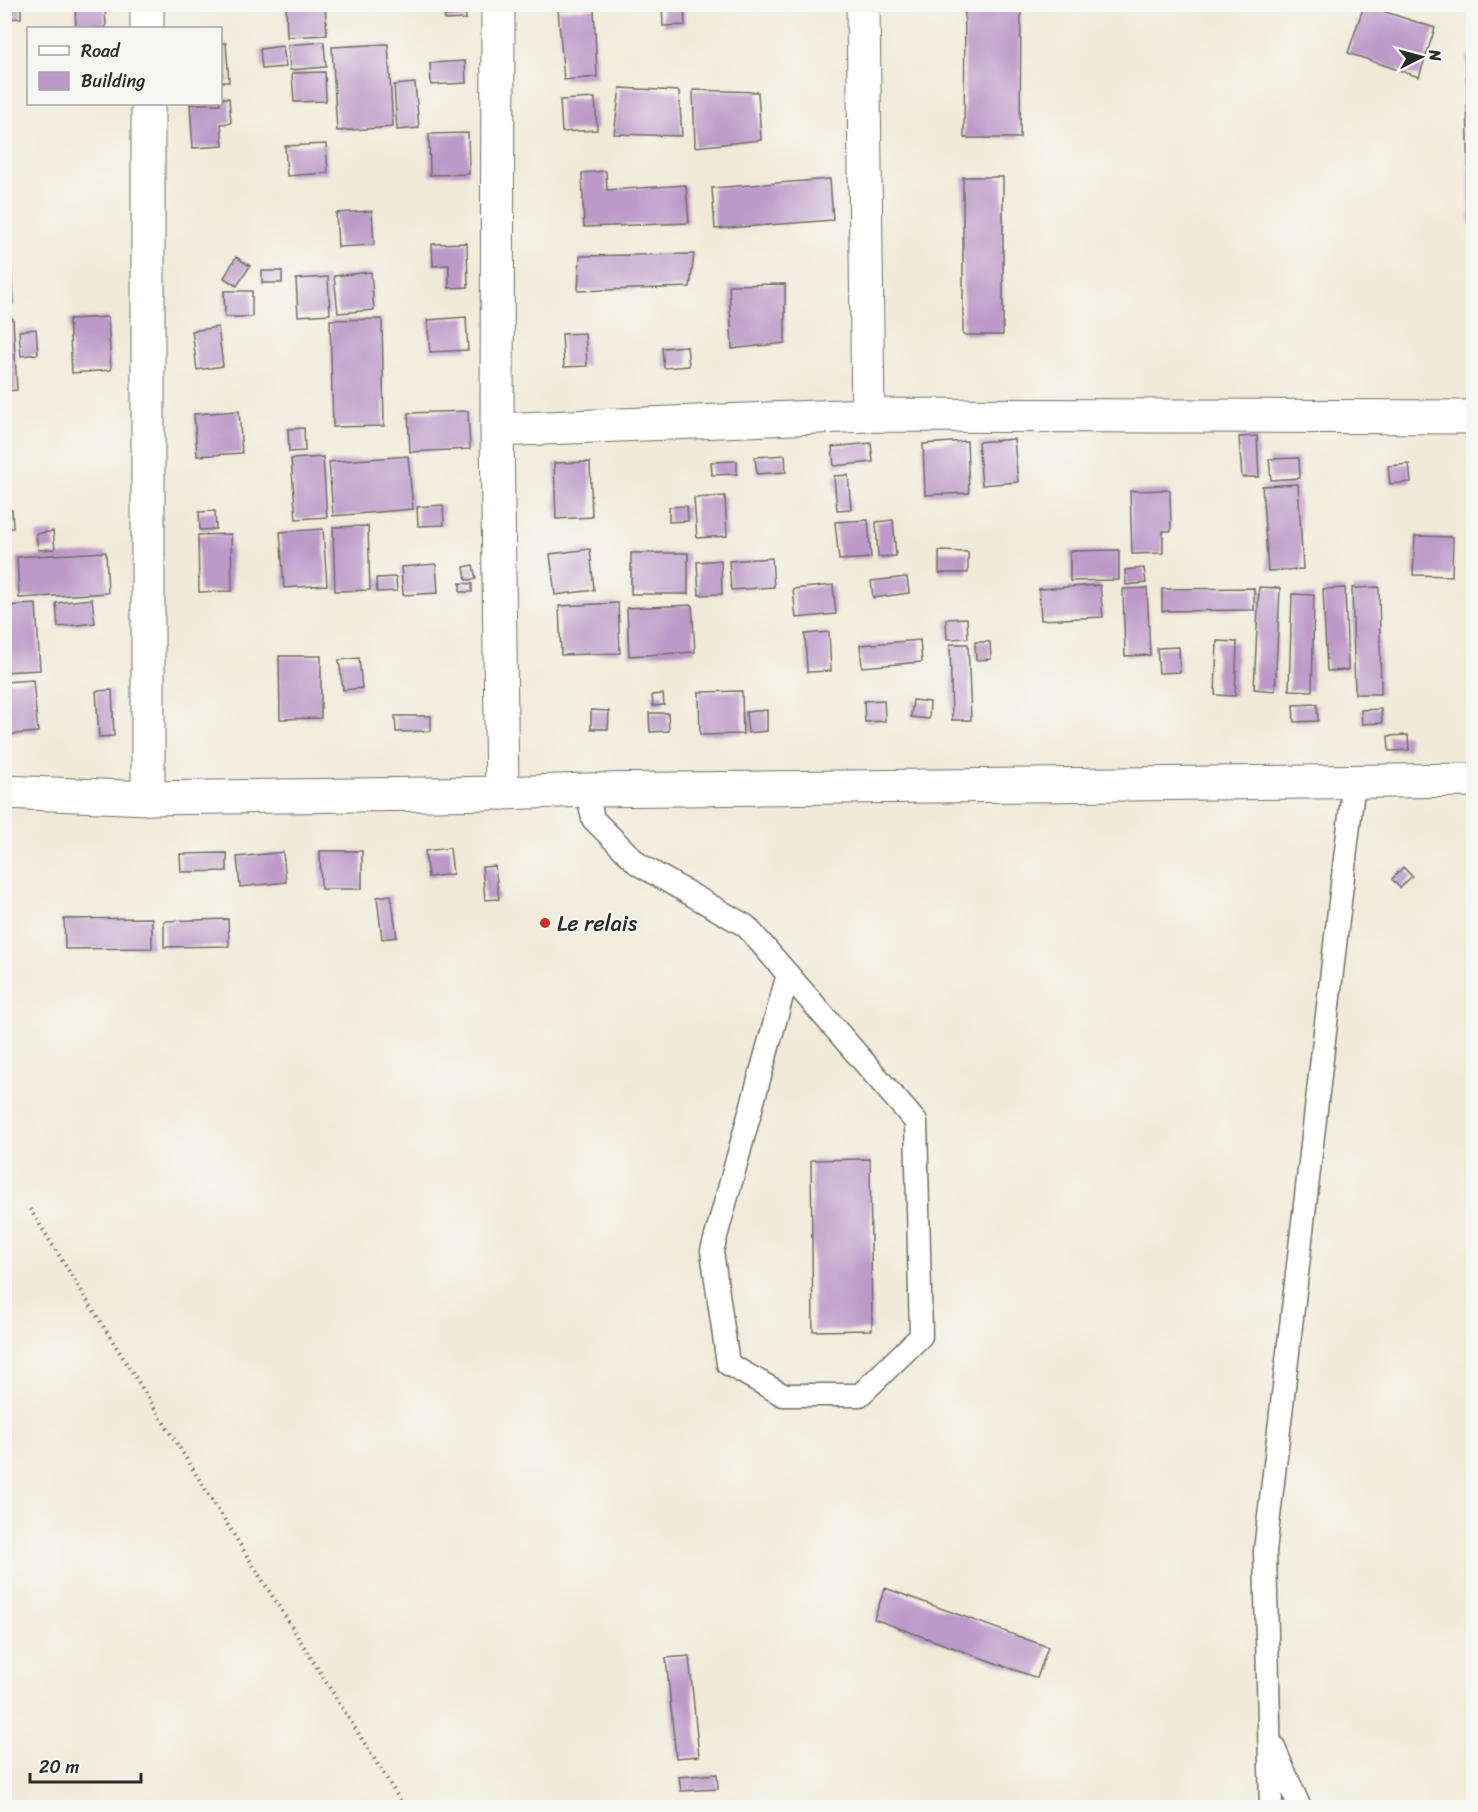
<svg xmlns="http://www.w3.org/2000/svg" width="1478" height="1812" viewBox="0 0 1478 1812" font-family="Sriracha,sans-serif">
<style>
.building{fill:#bc99c8}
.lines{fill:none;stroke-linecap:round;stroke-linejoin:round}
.service-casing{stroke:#706e68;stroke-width:25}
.minor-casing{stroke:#706e68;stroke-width:35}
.secondary-casing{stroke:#706e68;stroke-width:35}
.path{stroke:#706e68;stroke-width:4;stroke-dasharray:1.5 4.5;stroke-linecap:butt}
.service{stroke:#fff;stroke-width:22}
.minor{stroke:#fff;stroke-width:33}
.secondary{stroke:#fff;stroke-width:33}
.poi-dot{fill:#c8321e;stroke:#f6f6f2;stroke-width:2}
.labels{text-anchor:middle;stroke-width:4.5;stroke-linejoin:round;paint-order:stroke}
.poi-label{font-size:22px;fill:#2b2b2b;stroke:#f6f6f2;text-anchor:start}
</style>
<rect width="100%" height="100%" fill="#f6f6f2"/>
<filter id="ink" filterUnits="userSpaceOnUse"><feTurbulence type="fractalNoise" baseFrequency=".0167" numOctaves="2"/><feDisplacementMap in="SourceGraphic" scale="12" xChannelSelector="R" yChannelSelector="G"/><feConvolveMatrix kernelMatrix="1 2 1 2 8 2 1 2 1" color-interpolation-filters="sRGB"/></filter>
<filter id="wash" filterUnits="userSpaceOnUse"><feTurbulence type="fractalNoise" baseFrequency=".008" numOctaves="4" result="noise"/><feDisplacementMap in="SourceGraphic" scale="24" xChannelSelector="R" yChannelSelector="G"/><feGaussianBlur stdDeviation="1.35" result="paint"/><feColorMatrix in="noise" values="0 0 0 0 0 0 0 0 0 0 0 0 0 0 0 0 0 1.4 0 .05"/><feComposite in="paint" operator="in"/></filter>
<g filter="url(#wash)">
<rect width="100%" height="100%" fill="#f1ead8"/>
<g id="blocks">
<!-- building -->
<path class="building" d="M 4,4 L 21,4 L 21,18 L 4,19 Z
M 75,4 L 105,4 L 106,28 L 76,28 Z
M 286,4 L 325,4 L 327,35 L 287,37 Z
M 662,4 L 684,4 L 685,25 L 663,26 Z
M 965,4 L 1021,4 L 1020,138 L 964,138 Z
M 444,5 L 465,5 L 466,19 L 445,20 Z
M 1364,5 L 1435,28 L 1419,77 L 1348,53 Z
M 594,8 L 597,77 L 564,80 L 558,10 Z
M 324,42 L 326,67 L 290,70 L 288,45 Z
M 220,43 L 226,43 L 229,82 L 220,82 Z
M 388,44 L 393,127 L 337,131 L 332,47 Z
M 283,46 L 286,67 L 262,69 L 260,49 Z
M 1474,55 L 1474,224 L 1470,224 L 1466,56 Z
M 465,61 L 466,83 L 431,85 L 430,63 Z
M 325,72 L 326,101 L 294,102 L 292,73 Z
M 415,83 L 419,128 L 397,130 L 394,85 Z
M 620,88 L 679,91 L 682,136 L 614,134 Z
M 693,90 L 758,92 L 761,140 L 695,147 Z
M 220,98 L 229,98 L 231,123 L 221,124 L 223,146 L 193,148 L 190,104 L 220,104 Z
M 595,98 L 597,130 L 562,132 L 560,100 Z
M 468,133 L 469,174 L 430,175 L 429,134 Z
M 326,144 L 328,173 L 287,176 L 285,146 Z
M 606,171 L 607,190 L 686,185 L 689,223 L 584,227 L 582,173 Z
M 963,177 L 1003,177 L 1003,335 L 963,335 Z
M 830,179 L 833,220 L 715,229 L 712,188 Z
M 372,211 L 374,245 L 338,247 L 336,213 Z
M 467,243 L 468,287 L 449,288 L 449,265 L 433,266 L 432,244 Z
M 4,245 L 10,245 L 13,304 L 4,304 Z
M 694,254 L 690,287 L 578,291 L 580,256 Z
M 236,257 L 250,266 L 237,286 L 224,278 Z
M 262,271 L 282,271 L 282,283 L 262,283 Z
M 371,272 L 374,310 L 338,313 L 334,276 Z
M 328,277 L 330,314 L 298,316 L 296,279 Z
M 785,284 L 785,343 L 732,349 L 729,285 Z
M 224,291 L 252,291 L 252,317 L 225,317 Z
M 108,317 L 111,370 L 72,373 L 69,319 Z
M 466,317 L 468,350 L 430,352 L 427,320 Z
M 4,319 L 13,319 L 17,390 L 4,391 Z
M 382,319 L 384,426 L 333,427 L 330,320 Z
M 218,327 L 223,366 L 197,370 L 192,331 Z
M 36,329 L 38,354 L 21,356 L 19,331 Z
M 585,333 L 587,366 L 564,367 L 562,334 Z
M 687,346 L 689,366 L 664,368 L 662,348 Z
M 239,411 L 242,453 L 197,456 L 194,414 Z
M 468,411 L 470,449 L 410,452 L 408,413 Z
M 304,428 L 305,451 L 289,452 L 288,429 Z
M 1257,436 L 1259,477 L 1242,477 L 1239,437 Z
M 1014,439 L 1018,482 L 982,485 L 978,442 Z
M 967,441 L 969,493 L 925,495 L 923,444 Z
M 871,443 L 873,462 L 834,466 L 832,447 Z
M 785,455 L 786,472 L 757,474 L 755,457 Z
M 408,456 L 413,509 L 333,516 L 329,462 Z
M 323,457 L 327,517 L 296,519 L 291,459 Z
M 1299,458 L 1300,478 L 1271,480 L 1269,459 Z
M 737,461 L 737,474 L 712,475 L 711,462 Z
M 590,462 L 592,517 L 556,519 L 554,463 Z
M 1409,464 L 1411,482 L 1390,484 L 1388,466 Z
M 848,475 L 851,509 L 837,510 L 834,476 Z
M 1298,484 L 1303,569 L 1268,571 L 1262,486 Z
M 1170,490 L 1171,531 L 1163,531 L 1163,553 L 1132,554 L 1130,491 Z
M 725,496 L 727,536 L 697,538 L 694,498 Z
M 443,505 L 444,525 L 418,526 L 417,507 Z
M 687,506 L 688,521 L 669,522 L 669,507 Z
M 4,510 L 12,510 L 13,528 L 4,529 Z
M 215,511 L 216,529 L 200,530 L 199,512 Z
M 868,520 L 871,558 L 839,560 L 835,522 Z
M 893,520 L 896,556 L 878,557 L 876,522 Z
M 368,526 L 370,590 L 335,591 L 333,527 Z
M 323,529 L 327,585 L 284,588 L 280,532 Z
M 53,531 L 55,549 L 38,550 L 36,534 Z
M 231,534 L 232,591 L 199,592 L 198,535 Z
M 1415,536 L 1453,537 L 1452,576 L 1413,575 Z
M 590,549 L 594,590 L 555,595 L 550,554 Z
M 1119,550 L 1119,580 L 1070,581 L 1070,551 Z
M 939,551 L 968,552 L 968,573 L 939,573 Z
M 106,552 L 108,593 L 19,598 L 17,557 Z
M 631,553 L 688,553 L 688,594 L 631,594 Z
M 772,558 L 774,587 L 731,590 L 729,561 Z
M 721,560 L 722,594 L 699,595 L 697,562 Z
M 436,564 L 438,593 L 403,595 L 401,567 Z
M 473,565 L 476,579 L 466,580 L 464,567 Z
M 1144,568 L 1146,583 L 1126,585 L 1125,570 Z
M 396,577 L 397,591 L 377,592 L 376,578 Z
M 907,577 L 909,593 L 873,598 L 871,581 Z
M 460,583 L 472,584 L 472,592 L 460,592 Z
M 833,585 L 836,614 L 796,618 L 793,589 Z
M 1100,585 L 1103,617 L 1041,620 L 1039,589 Z
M 1259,587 L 1280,588 L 1275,691 L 1254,689 Z
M 1379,587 L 1381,694 L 1355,694 L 1352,588 Z
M 1147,588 L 1150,655 L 1125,656 L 1123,589 Z
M 1254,588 L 1254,610 L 1162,611 L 1162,589 Z
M 1345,588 L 1348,670 L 1327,671 L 1323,589 Z
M 1292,594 L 1314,595 L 1312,691 L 1289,690 Z
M 92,599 L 95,623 L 58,627 L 56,603 Z
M 618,603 L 620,653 L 561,655 L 559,606 Z
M 36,604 L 40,670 L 4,672 L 4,606 Z
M 692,605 L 695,652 L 629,656 L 627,608 Z
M 967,618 L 968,638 L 947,639 L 946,619 Z
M 829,632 L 831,671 L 807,672 L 805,634 Z
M 920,640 L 922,662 L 862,667 L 860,645 Z
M 1217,641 L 1237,642 L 1235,696 L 1215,695 Z
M 975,642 L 990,642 L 991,659 L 976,660 Z
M 950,644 L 968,644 L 971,720 L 952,720 Z
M 1179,647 L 1180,672 L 1159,673 L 1157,648 Z
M 279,656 L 321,656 L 321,718 L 280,719 Z
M 359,658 L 362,688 L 343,690 L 339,660 Z
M 33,680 L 38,732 L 4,735 L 4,682 Z
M 112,690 L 114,736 L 99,737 L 96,691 Z
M 742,691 L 743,734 L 700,735 L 699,692 Z
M 663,694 L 664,705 L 653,706 L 652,695 Z
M 884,700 L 885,721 L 865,722 L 864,701 Z
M 913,700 L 930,702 L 929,719 L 911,717 Z
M 1317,704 L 1318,721 L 1294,722 L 1293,705 Z
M 1381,709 L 1382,723 L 1362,724 L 1361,710 Z
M 591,710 L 609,711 L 608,729 L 591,729 Z
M 767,710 L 767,731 L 748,733 L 746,712 Z
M 649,713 L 668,713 L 669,731 L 650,732 Z
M 395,716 L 431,716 L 431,731 L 396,732 Z
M 1408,735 L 1409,750 L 1389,751 L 1388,736 Z
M 450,848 L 453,874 L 428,877 L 425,851 Z
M 320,851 L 362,851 L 362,889 L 321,889 Z
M 283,852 L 286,882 L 240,887 L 237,857 Z
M 227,853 L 227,871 L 181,872 L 180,854 Z
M 495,866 L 499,899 L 485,900 L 482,867 Z
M 1403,867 L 1412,876 L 1400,888 L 1392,879 Z
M 391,895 L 397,937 L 382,939 L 377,897 Z
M 152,918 L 152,948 L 65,949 L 64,919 Z
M 228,919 L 229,946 L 164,947 L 164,921 Z
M 870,1159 L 872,1330 L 813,1331 L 811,1160 Z
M 885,1588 L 1048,1647 L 1037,1678 L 874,1619 Z
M 689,1656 L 699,1756 L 676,1758 L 666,1658 Z
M 717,1774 L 718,1789 L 681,1791 L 679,1777 Z"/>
</g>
</g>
<g filter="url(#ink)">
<use href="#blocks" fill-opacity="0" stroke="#706e68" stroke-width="1.5"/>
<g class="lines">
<!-- service casing -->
<g class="service-casing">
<path id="service" d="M 587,790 L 593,819 L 638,864 L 746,926 L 916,1122 L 921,1336 L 860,1395 L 783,1395 L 728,1364 L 712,1251 L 788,974
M 1273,1746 L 1300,1808
M 1271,1808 L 1265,1551 L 1354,781"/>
</g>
<!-- minor casing -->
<g class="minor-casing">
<path id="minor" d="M 147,4 L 147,28
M 498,4 L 497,430 L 502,793
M 863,4 L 868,415
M 148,104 L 148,798
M 497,430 L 868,415 L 1474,417"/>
</g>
<!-- secondary casing -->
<g class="secondary-casing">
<path id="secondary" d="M 4,792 L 148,798 L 502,793 L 587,790 L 1474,780"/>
</g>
<!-- path -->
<path class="path" d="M 30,1209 L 405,1808"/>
<!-- service -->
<use href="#service" class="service"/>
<!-- minor -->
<use href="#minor" class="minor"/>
<!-- secondary -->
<use href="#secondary" class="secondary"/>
</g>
</g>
<!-- markers -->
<circle class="poi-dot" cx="545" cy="923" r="6"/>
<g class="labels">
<!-- poi labels -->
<g class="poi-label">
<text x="557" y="931">Le relais</text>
</g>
</g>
<!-- margin -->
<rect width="1478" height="1812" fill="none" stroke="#f6f6f2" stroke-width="24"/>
<!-- legend -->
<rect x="27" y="27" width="195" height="78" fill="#f6f6f2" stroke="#a5a5a2" stroke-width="1.5"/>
<rect x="39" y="46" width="30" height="9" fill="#ffffff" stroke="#a5a5a2" stroke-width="1.5"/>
<text x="81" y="57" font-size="18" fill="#2b2b2b">Road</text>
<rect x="39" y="72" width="30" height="18" fill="#bc99c8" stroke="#a5a5a2" stroke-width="1.5"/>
<text x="81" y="87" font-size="18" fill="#2b2b2b">Building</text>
<!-- north arrow -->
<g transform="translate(1421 57) rotate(84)" stroke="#f6f6f2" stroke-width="4.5" paint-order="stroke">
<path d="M0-4.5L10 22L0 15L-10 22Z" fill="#2b2b2b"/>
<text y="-9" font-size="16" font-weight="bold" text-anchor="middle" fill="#2b2b2b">N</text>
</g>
<!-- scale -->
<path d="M30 1773v9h111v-9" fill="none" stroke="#2b2b2b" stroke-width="3"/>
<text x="39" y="1773" font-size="18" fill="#2b2b2b" stroke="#f6f6f2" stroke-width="4.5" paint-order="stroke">20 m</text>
</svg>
